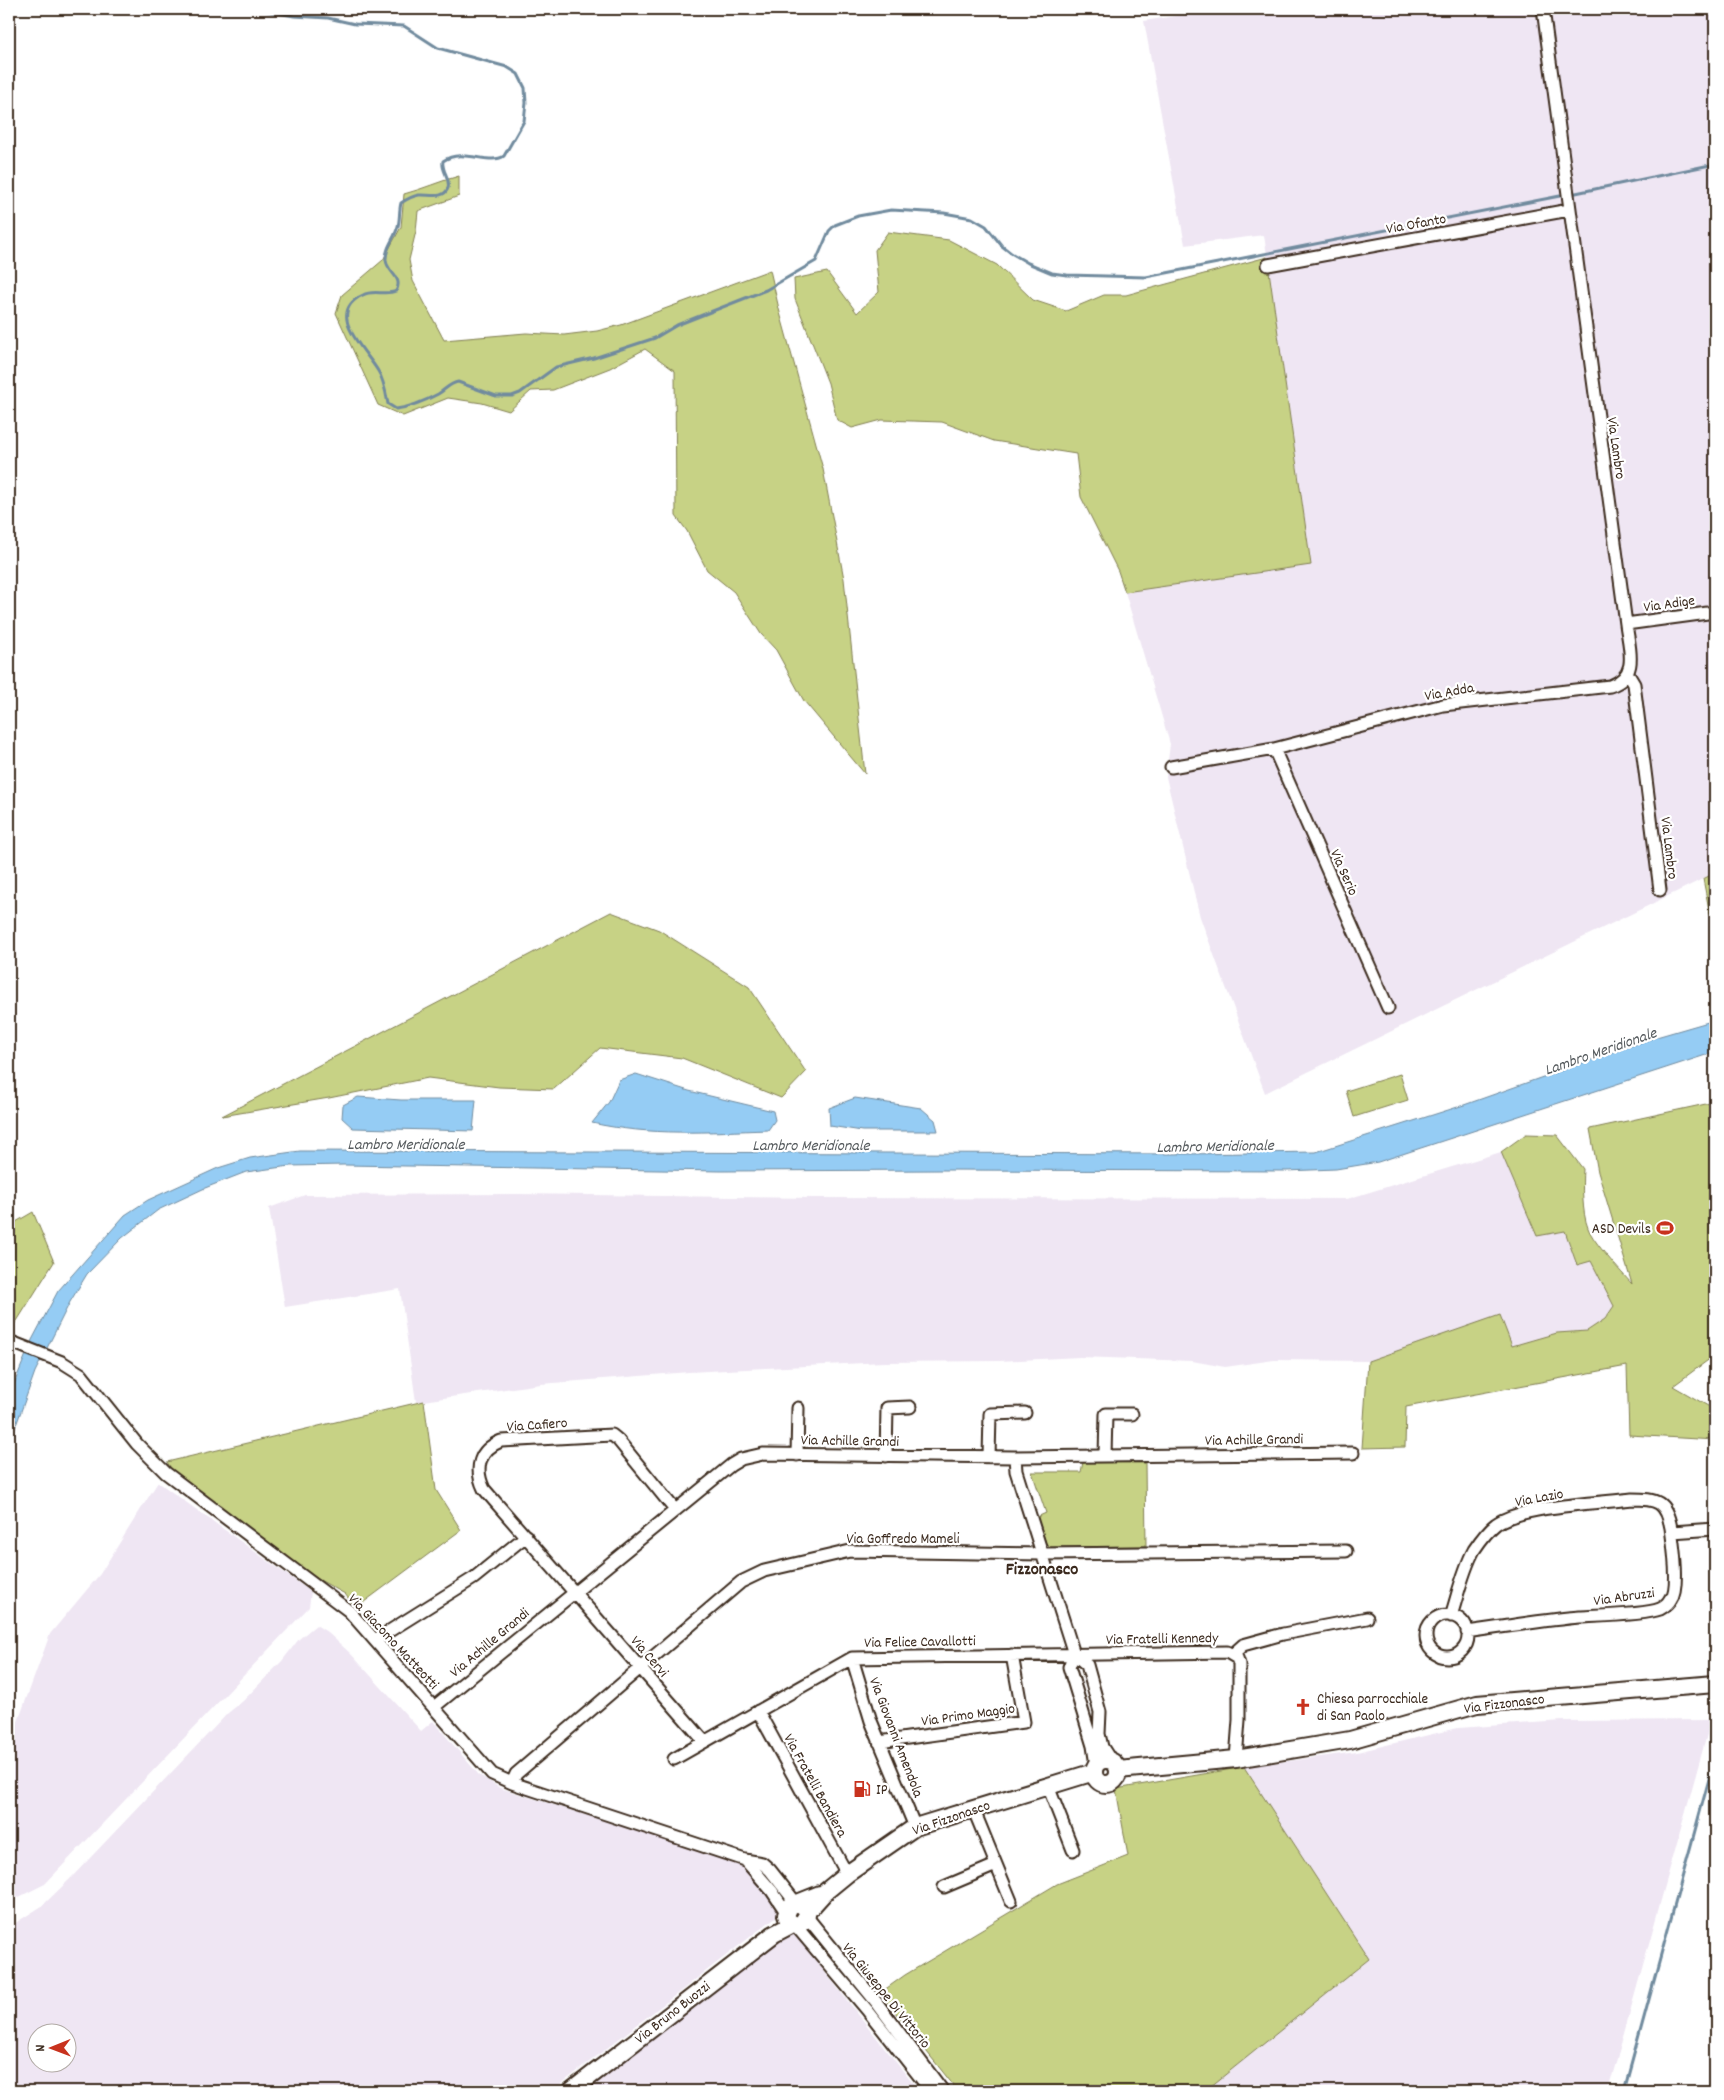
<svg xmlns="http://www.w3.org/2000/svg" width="1724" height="2100" viewBox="0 0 1724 2100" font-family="Dekko,sans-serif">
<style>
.built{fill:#efe6f3;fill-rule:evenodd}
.green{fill:#c7d285;stroke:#817e52}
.water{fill:#95ccf4;stroke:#718b9e}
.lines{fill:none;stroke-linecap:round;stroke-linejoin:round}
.stream{stroke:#718b9e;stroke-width:3}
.street-casing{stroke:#3b2a1e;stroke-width:15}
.secondary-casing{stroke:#3b2a1e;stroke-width:20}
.street{stroke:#fff;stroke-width:11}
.secondary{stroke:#fff;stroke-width:16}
.labels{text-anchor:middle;stroke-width:4.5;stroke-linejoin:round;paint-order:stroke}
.street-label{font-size:15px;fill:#3b2a1e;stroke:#fff}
.poi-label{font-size:15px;fill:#3b2a1e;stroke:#fff;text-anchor:start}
.water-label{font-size:16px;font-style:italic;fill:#565b5e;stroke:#fff}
.quarter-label{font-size:18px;font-weight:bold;fill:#3b2a1e;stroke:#fff}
</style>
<rect width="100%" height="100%" fill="#fff"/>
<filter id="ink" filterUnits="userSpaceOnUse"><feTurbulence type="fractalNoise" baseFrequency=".02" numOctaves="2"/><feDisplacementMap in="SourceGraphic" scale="10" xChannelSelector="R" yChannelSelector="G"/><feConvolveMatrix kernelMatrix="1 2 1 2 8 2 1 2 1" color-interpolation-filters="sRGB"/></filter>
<g filter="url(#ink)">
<!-- built -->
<path class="built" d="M 1219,9 L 1715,9 L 1715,873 L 1265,1093 L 1200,917 L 1166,777 L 1170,744 L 1125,592 L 1311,564 L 1264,235 L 1185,245 L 1144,21 Z
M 1501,1152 L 1537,1235 L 1565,1231 L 1577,1265 L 1591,1261 L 1614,1306 L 1605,1319 L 1587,1331 L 1557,1333 L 1511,1346 L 1500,1316 L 1368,1361 L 1274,1360 L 1225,1367 L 1192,1361 L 1080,1357 L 999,1361 L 884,1362 L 689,1372 L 541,1384 L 416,1402 L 400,1289 L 285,1307 L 269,1208 L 305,1195 L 517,1194 L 813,1198 L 1347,1199 Z
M 158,1482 L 311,1592 L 309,1607 L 45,1884 L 9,1902 L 9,1746 L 50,1634 L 100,1574 Z
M 316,1625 L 327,1632 L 351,1654 L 421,1731 L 433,1721 L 479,1775 L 500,1788 L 742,1864 L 776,1907 L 777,1916 L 552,2091 L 9,2091 L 9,1927 L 42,1906 L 70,1879 L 228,1713 L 243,1701 L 282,1661 L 299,1639 ZM 38,2032 L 68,2032 L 68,2062 L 38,2062 Z
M 1711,1720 L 1608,2091 L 1205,2091 L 1369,1959 L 1244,1767 L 1357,1752 L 1458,1728 L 1563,1721 Z
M 793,1932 L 919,2091 L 584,2091 L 786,1933 Z"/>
<!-- green -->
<path class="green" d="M 459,176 L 459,196 L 418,211 L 416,231 L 409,260 L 413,281 L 444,340 L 526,333 L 564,335 L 597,331 L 621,325 L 770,270 L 779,309 L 823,469 L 844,579 L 865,774 L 804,701 L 776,650 L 761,634 L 734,592 L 707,570 L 687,531 L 676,516 L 675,371 L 645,349 L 610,368 L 553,390 L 531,391 L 509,411 L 482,403 L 448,398 L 403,416 L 378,405 L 336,313 L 342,295 L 383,260 L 401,227 L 404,194 C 423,189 440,181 459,176 Z
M 888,232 L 949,240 L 997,265 L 1033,300 L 1066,311 L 1104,295 L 1126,295 L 1267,257 L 1311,565 L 1125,592 L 1118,571 L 1081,497 L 1076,454 L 994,441 L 942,422 L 882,420 L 852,428 L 837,420 L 828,383 L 795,299 L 794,279 L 827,272 L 857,313 L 879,292 L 875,250 Z
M 1715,873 L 1715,940 L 1703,879 Z
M 611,912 L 659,930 L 749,987 L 806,1072 L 781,1098 L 682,1058 L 600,1048 L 554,1089 L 499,1087 L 428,1078 L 329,1098 L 222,1116 Z
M 1400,1074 L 1408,1100 L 1354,1117 L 1346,1091 Z
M 1715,1102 L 1715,1355 L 1673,1386 L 1715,1410 L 1715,1440 L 1629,1435 L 1627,1366 L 1406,1407 L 1405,1447 L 1362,1448 L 1368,1361 L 1500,1315 L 1512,1346 L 1557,1333 L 1587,1331 L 1605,1319 L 1614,1306 L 1591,1261 L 1577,1265 L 1565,1231 L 1537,1236 L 1501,1152 L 1526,1134 L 1557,1135 L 1583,1169 C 1582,1185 1582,1213 1588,1228 C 1593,1242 1621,1272 1632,1284 L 1598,1172 L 1590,1129 Z
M 33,1212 L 54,1262 L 17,1321 L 9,1329 L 9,1226 Z
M 424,1401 L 436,1490 L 461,1530 L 356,1608 L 345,1594 L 318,1579 L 274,1550 L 209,1498 L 175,1475 L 167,1462 Z
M 1083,1462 L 1145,1463 L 1146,1546 L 1050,1547 L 1046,1543 L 1037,1517 L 1046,1513 L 1032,1472 L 1081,1472 Z
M 1244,1767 L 1369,1959 L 1205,2091 L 958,2091 L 880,1993 L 905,1975 L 1057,1884 L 1128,1856 L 1116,1789 Z"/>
<!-- water -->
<path class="water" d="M 1715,1020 L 1715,1052 L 1378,1162 L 1336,1169 L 1286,1171 L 942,1170 L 721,1171 L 344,1165 L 290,1166 L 246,1172 L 205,1188 L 158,1210 L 122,1238 L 87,1274 L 70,1302 L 35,1372 L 9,1445 L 9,1396 L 32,1340 L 58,1291 L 125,1215 L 148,1200 L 218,1168 L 250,1158 L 300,1151 L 1187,1154 L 1316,1152 L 1464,1105 L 1653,1038 Z
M 636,1074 L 689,1091 L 773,1111 L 775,1120 L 768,1130 C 709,1132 650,1136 592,1123 L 609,1102 L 619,1080 Z
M 358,1097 L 401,1100 L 476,1100 L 473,1131 L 353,1128 L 342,1118 L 343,1105 Z
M 855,1098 L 921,1108 L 935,1120 L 938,1131 L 862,1131 L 830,1126 L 829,1108 Z"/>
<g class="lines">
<!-- stream -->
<path class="stream" d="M 257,9 L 294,16 L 328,18 L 355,24 L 404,26 L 438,48 L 507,67 L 518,74 L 525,88 L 526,103 L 524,121 L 504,156 C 490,166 462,147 443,161 C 441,171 451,178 448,188 C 444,200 428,194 419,195 C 413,196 407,199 401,203 C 399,210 400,219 398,226 C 395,238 385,248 386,260 C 387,273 404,277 396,291 C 385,296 374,289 363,295 C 324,313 365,349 378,371 C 384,380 386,393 388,404 L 396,409 C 411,407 425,401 438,394 C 445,390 450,383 458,382 L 496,396 L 512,396 L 520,393 L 556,367 L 594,358 L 655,338 L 677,325 L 766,290 L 816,261 L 829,231 L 835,225 L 858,216 L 891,210 L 944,213 L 972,218 L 986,226 L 1002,246 L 1011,253 L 1028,263 L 1052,273 L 1067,275 L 1146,277 L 1565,195
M 1571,194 L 1715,164
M 1624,2091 L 1715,1757"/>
<!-- street casing -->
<g class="street-casing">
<path id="street" d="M 1268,265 L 1569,210
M 1626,624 L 1715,612
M 1628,674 L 1634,684 L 1660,890
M 1274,749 L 1388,1008
M 1171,767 L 1274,749 L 1443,705 L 1610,686 C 1640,676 1629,648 1626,624 L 1543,9
M 9,1341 L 62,1362 L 81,1374 L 137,1444 L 166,1473 L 349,1611 L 492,1774 L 512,1783 L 745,1860 L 762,1863 L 770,1870 L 796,1903
M 797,1455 L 798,1408
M 886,1456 L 887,1408 L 910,1407
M 1105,1456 L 1106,1414 L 1132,1414
M 989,1457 L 990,1414 L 1025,1413
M 1015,1457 L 1016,1471 L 1074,1654
M 675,1510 L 618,1440 L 612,1435 L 501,1441 C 479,1450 474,1468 484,1489 L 704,1741
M 1672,1532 L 1715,1529
M1426 1636a21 21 0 1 1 42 0a21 21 0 1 1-42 0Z
M 1451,1616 C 1458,1594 1463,1570 1474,1550 C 1480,1541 1487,1531 1496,1524 C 1521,1506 1599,1503 1632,1499 C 1657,1499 1666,1501 1671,1528 C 1673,1543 1680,1587 1671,1599 C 1669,1603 1664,1607 1660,1609 C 1644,1615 1599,1616 1580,1617 C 1542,1620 1505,1627 1467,1632
M 375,1640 L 474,1578 L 526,1536
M 1233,1654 L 1243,1645 L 1283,1634 L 1367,1618
M 852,1658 L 871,1721 L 915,1827
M 434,1707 L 731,1465 L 741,1459 L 763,1454 L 1015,1457 L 1353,1453
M 758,1711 L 847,1874
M 879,1742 L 1024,1722 L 1012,1655
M 674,1759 L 852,1658 L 1227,1652 L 1237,1658 L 1239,1664 L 1239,1720 L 1236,1759
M 1096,1765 L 1093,1746 L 1069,1667 L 1074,1654 L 1087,1665 L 1100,1712 L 1099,1734 L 1102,1747 L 1111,1761
M 512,1783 L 516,1774 L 741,1582 L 764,1571 L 850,1551 L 1042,1554 L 1346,1551
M 1048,1786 L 1073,1850
M 973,1808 L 1011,1901
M 745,1860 L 772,1891 L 786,1912
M 944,1887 L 996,1865
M 807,1917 L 877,2003 L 943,2091
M 795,1925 L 868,2011 L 931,2091"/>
</g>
<!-- secondary casing -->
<g class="secondary-casing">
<path id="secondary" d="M1094 1772a12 12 0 1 1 24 0a12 12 0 1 1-24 0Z
M 1118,1770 L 1236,1759 L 1350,1740 L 1477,1704 L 1715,1684
M 799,1903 L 806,1909 L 807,1915 L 802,1923 C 795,1926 788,1923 786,1915 L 790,1906 L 820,1894
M 807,1912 L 825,1892 L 847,1874 L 915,1827 L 1094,1772
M 571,2091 L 774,1934 L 793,1924"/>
</g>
<!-- street -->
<use href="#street" class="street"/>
<!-- secondary -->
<use href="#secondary" class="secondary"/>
</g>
</g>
<!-- icons -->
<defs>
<g id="stadium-bare" transform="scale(1.35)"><path d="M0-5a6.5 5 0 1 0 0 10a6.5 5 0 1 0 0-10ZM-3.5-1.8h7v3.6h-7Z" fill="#c8321e" stroke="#fff" stroke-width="2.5" paint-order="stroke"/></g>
<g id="church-bare" transform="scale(1.35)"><path d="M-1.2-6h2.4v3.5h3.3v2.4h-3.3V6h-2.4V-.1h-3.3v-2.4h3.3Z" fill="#c8321e" stroke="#fff" stroke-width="2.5" paint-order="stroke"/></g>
<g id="fuel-bare" transform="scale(1.35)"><path d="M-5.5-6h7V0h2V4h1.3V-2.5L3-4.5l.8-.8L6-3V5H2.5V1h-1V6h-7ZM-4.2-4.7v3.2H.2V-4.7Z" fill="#c8321e" stroke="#fff" stroke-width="2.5" paint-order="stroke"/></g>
</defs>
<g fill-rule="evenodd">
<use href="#stadium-bare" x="1665" y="1228"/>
<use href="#church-bare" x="1303" y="1707"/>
<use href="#fuel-bare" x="862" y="1789"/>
</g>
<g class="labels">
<!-- street labels -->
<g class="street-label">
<text transform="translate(1416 223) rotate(-10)" y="5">Via Ofanto</text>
<text transform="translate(1617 448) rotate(82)" y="5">Via Lambro</text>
<text transform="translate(1669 603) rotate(-8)" y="5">Via Adige</text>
<text transform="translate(1449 691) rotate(-10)" y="5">Via Adda</text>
<text transform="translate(1670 848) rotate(83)" y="5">Via Lambro</text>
<text transform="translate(1345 872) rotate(66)" y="5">Via Serio</text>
<text transform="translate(537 1424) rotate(-4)" y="5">Via Cafiero</text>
<text transform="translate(1254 1439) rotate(-1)" y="5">Via Achille Grandi</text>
<text transform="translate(850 1440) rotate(1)" y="5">Via Achille Grandi</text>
<text transform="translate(1539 1497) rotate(-10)" y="5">Via Lazio</text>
<text x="903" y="1543">Via Goffredo Mameli</text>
<text transform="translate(1624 1596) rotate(-8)" y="5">Via Abruzzi</text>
<text transform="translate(1162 1638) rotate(-1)" y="5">Via Fratelli Kennedy</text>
<text transform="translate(394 1641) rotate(47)" y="5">Via Giacomo Matteotti</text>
<text transform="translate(920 1641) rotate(-1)" y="5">Via Felice Cavallotti</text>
<text transform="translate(489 1642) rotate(-40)" y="5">Via Achille Grandi</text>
<text transform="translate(650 1656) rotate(49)" y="5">Via Cervi</text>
<text transform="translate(1504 1703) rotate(-7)" y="5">Via Fizzonasco</text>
<text transform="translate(968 1714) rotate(-8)" y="5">Via Primo Maggio</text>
<text transform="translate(897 1737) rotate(69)" y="5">Via Giovanni Amendola</text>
<text transform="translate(816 1785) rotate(61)" y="5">Via Fratelli Bandiera</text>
<text transform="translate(951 1817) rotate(-19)" y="5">Via Fizzonasco</text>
<text transform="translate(887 1995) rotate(51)" y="5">Via Giuseppe Di Vittorio</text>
<text transform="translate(672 2012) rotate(-38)" y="5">Via Bruno Buozzi</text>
</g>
<!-- poi labels -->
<g class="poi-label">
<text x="1651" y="1233" text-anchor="end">ASD Devils</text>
<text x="1317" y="1703">Chiesa parrocchiale<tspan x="1317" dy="17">di San Paolo</tspan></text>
<text x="876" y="1794">IP</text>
</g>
<!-- water labels -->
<g class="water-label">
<text transform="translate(1600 1050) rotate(-19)" y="6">Lambro Meridionale</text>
<text x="406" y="1149">Lambro Meridionale</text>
<text x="811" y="1150">Lambro Meridionale</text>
<text transform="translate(1215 1145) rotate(-1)" y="6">Lambro Meridionale</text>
</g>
<!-- quarter labels -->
<g class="quarter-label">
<text x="1042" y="1574">Fizzonasco</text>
</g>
</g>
<!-- margin -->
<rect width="1724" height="2100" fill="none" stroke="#fff" stroke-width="30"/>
<rect x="15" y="15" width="1694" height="2070" fill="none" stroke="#3b2a1e" stroke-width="2" filter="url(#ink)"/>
<!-- north arrow -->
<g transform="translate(52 2048) rotate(269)"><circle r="24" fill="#ffffff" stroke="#b1aaa5"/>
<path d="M0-4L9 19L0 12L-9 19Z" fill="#c8321e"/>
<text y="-8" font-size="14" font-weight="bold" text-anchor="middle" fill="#3b2a1e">N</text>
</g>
</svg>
